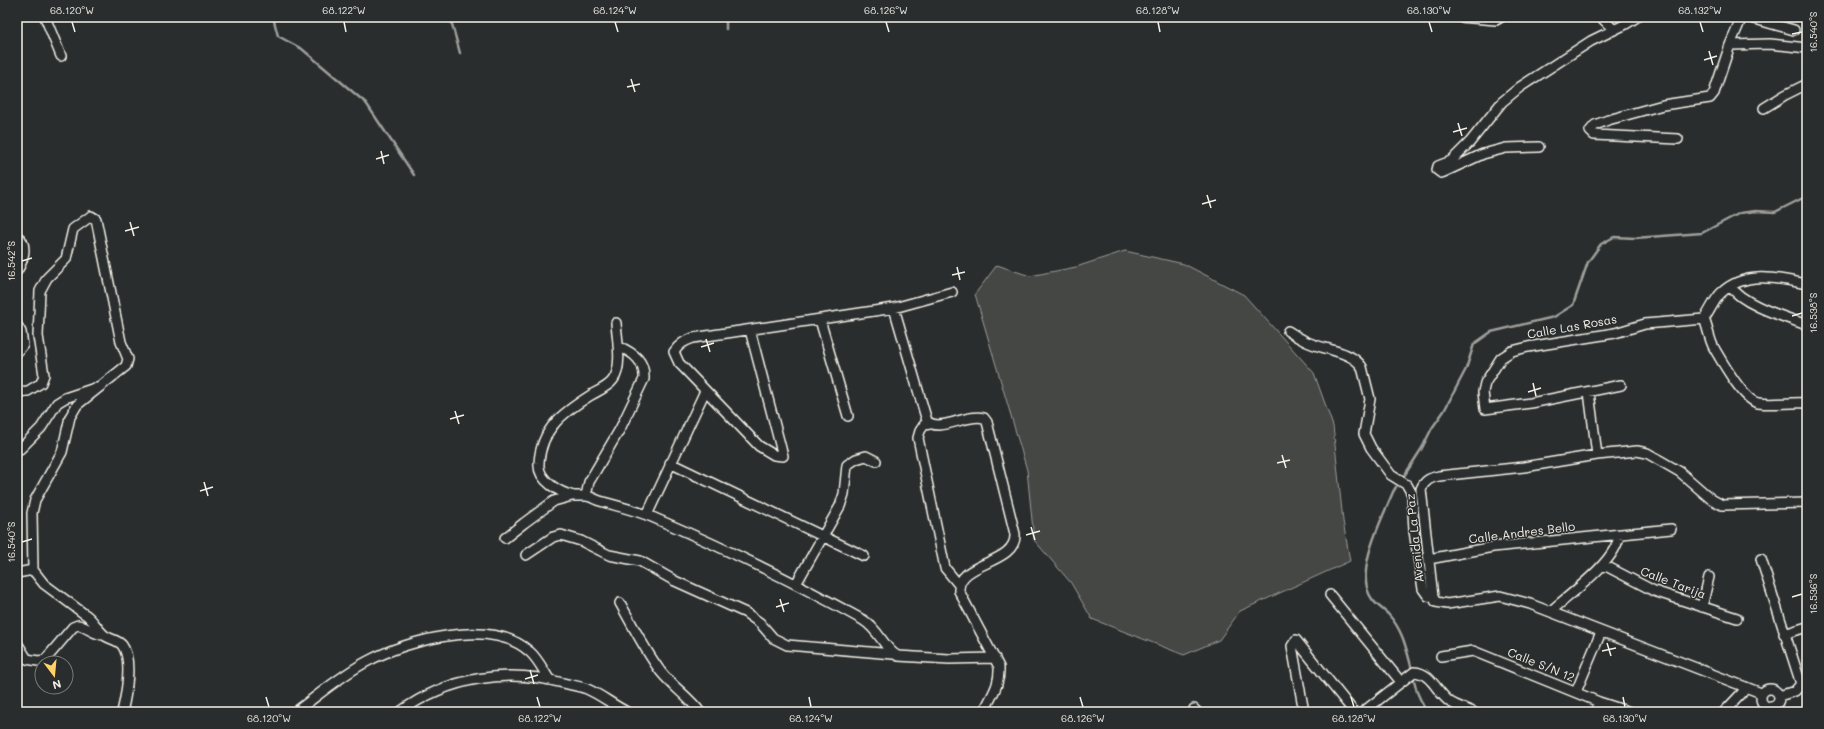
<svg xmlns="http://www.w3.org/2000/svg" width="1824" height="729" viewBox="0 0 1824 729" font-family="Mali,sans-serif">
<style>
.green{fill:#444645;stroke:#9c9c96}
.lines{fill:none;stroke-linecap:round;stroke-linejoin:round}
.stream{stroke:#9f9f9a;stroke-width:2.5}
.minor-casing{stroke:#f4f1e8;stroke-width:12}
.minor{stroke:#2a2d2e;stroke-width:9}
.ticks{fill:none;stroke:#f4f1e8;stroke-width:1.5}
.labels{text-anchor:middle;stroke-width:3;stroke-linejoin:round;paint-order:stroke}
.street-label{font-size:12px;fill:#f4f1e8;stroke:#2a2d2e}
.neatline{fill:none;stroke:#f4f1e8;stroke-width:1.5}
.ticks-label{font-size:10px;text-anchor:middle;fill:#f4f1e8}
</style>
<rect width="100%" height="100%" fill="#2a2d2e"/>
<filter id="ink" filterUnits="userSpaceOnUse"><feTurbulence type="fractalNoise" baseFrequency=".025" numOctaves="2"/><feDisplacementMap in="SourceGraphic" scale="8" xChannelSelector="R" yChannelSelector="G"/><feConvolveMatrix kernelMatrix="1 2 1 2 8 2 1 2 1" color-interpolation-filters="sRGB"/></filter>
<g filter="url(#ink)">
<!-- green -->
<path class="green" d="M 1125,251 L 1184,264 L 1244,295 L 1314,373 L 1333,426 L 1343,521 L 1350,561 L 1240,611 L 1219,640 L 1184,655 L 1092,619 L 1071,583 L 1034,540 L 1027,470 L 975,294 L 997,265 L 1030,276 L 1076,267 Z"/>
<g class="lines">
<!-- stream -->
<path class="stream" d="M 273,17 L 278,36 L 302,49 L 366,103 L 414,175
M 450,17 L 460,53
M 726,29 L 726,17
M 1404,476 L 1422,448 L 1432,428 L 1444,411 L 1466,369 L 1474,344 L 1491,332 L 1554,317 L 1573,305 L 1588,262 L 1601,244 L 1614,237 L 1635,238 L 1702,233 L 1740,213 L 1756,211 L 1775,212 L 1807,196
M 1396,487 L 1393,492 C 1382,519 1353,573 1372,599 C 1376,605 1383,609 1388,614 C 1402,629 1406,647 1411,666
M 1414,680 L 1417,692 L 1426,712"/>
<!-- minor casing -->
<g class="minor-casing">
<path id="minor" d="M 45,17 L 61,56
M 1460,17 L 1496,20 L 1501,17
M 1601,17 L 1613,29
M 1748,17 L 1794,30
M 1730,45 L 1770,44 L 1807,48
M 1764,108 L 1785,95 L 1807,84
M 1678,139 L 1594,135 L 1590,131 L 1595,125 L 1608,120 L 1663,105 L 1710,98 L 1714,93 L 1730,45 L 1742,17
M 1539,147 L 1506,148 L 1483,154 L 1444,172 L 1441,173 L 1437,170 L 1438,166 L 1451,161 L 1470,142 L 1502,102 L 1520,87 L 1591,41 L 1626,24 L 1637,17
M 17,236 C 29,244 23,261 17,271
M 1807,284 C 1778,278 1745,270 1721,293 C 1714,300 1710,311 1704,319 C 1708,328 1709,339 1714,348 C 1721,360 1744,401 1758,403 C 1773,405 1791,402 1807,403
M 1730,286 C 1743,305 1785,317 1807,325
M 894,308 L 927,421 C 940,433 967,413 984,418 L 987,422 L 1015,534 C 1017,565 957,561 959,591 L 999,667 C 1000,687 991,695 984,712
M 820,320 L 848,416
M 616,323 C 617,338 623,367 613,380 C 608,387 598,391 591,395 C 564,412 541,428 539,463 C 537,480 560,493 574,496 C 578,496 582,496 586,496 C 590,496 596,500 600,501 C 617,506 635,510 652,517 C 724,548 795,582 863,620 C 880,630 885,651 898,656 L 949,659 L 995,658
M 17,325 L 21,332 L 23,345 L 17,352
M 750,330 L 783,456 L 774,455 L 759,446 L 679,363 L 674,352 C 679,344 685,341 693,338 L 894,308 L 952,292
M 1288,331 C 1294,335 1299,338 1305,341 C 1322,350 1351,350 1362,367 L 1370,399 L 1364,434 L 1371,448 L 1391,475 L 1407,485 L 1412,494 L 1414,531 L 1423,589 L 1428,596 L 1433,597
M 1621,385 L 1531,403 L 1485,409 L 1483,392 L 1485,383 L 1501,358 L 1512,351 L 1528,347 L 1615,333 L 1645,324 L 1704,319
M 17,392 L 28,391 L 41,383 L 44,375 L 38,336 L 40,291 L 47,278 L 66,259 L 73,229 L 91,216 L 96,219 L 121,342 L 128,359 L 126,366 L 77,405 L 70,417 L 62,452 L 35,500 L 32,513 L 33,570 L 44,584 L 83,613 C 93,618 95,627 104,635 C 109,639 118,640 122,645 C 133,659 126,696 122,712
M 1589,392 L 1597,455
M 930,424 L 924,425 L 920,431 L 918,438 L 945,568 L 959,585
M 17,449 L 20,449 L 41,428 L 57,403 L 65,398 L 95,388
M 670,463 L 864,556
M 586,496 L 589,482 L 620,429 L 644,379 C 645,361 634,353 618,346
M 647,515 L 705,391
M 505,538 L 524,523 L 554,501 L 572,496
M 526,555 L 553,537 L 561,535 L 581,541 L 609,555 L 640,561 L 675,581 L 746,613 L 760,623 L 773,638 L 787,645 L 893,654
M 1429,559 L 1493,547 L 1671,529
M 1761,559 L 1801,684 L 1795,691 L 1779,696
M 1604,565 L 1654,591 L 1737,618
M 17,573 L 33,570
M 796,584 L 840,506 L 844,494 L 847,465 L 856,459 L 866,456 L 876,461
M 1330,595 L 1401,682
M 620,603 C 633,626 645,651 661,672 C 673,687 689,697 700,712
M 1702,607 L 1709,577
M 1551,611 C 1570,594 1617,561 1619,535
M 1784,634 L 1807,627
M 17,643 L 27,659 L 38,661 L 45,660 L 73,627 L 78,625 C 87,627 95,635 103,635
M 1441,656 L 1473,651 L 1599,702 L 1630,712
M1761 698a9 9 0 1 1 18 0a9 9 0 1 1-18 0Z
M 1576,692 L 1601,632
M 1761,693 L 1530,604 L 1500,596 L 1447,604 L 1436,602 L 1433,597 L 1421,489 C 1425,480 1430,478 1439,476 L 1524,467 L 1597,455 L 1637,451 L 1647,453 L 1680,472 L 1711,499 L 1722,505 L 1807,503
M 1194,709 L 1197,712
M 298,710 C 321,693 343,674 368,661 C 408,640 492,617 530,652 C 538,659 543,670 549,679
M 400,712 C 448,677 507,668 563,683 C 571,685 579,686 587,689 C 601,695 613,705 627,712
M 1304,712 L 1292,646 L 1296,640 L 1354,712
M 1363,712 L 1414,672 C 1432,673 1436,692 1450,702 C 1456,706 1466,709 1473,712
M 1595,712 L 1599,702
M 1724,712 L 1742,693 L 1746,687"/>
</g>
<!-- minor -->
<use href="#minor" class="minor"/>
</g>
</g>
<!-- ticks -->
<path class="ticks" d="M 72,22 L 75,32M 344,22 L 346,32M 615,22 L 618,32M 886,22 L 889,32M 1158,22 L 1160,32M 1429,22 L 1432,32M 1700,22 L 1703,32M 1792,34 L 1802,32M 1709,51 L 1713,65M 1704,60 L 1717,56M 631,79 L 635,92M 627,87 L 640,84M 1458,123 L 1462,136M 1453,132 L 1467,128M 381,151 L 384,164M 376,159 L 389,155M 1207,195 L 1211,208M 1202,204 L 1216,200M 130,222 L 134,236M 125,231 L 139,227M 22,261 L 32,258M 957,267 L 960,280M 952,275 L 965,272M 1792,316 L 1802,313M 706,339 L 710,352M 701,347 L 714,343M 1533,383 L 1536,396M 1528,392 L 1541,388M 455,411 L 459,424M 450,419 L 464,415M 1282,455 L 1286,468M 1277,463 L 1290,460M 204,482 L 208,496M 200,491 L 213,487M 1031,527 L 1035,540M 1026,535 L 1040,531M 22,542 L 32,539M 1792,597 L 1802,594M 780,599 L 784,612M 776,607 L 789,603M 1607,643 L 1611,656M 1602,651 L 1616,648M 530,670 L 534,684M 525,679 L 538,675M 266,697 L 269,707M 537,697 L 540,707M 809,697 L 811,707M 1080,697 L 1083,707M 1351,697 L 1354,707M 1623,697 L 1625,707"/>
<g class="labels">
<!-- street labels -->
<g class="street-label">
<text transform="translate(1572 327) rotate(-10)" y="4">Calle Las Rosas</text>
<text transform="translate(1522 533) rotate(-7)" y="4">Calle Andres Bello</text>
<text transform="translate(1415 538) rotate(-96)" y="4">Avenida La Paz</text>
<text transform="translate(1673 583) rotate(21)" y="4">Calle Tarija</text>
<text transform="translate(1541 665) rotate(22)" y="4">Calle S/N 12</text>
</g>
</g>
<!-- margin -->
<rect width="1824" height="729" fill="none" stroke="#2a2d2e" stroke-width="44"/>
<!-- north arrow -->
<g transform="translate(54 675) rotate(164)"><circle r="19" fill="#2a2d2e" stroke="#7b7b78"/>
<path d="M0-3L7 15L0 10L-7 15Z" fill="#ffd166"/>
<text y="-6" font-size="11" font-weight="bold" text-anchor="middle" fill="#f4f1e8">N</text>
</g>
<rect x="22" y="22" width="1780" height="685" class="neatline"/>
<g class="ticks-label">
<text x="72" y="14">68.120°W</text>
<text x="344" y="14">68.122°W</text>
<text x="615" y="14">68.124°W</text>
<text x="886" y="14">68.126°W</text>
<text x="1158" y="14">68.128°W</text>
<text x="1429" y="14">68.130°W</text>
<text x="1700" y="14">68.132°W</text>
<text transform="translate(1813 32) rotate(-90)" y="4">16.540°S</text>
<text transform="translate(11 261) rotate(-90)" y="4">16.542°S</text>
<text transform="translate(1813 313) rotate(-90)" y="4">16.538°S</text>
<text transform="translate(11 542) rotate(-90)" y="4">16.540°S</text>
<text transform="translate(1813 594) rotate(-90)" y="4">16.536°S</text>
<text x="269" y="722">68.120°W</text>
<text x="540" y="722">68.122°W</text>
<text x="811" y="722">68.124°W</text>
<text x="1083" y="722">68.126°W</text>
<text x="1354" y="722">68.128°W</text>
<text x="1625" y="722">68.130°W</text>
</g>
</svg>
